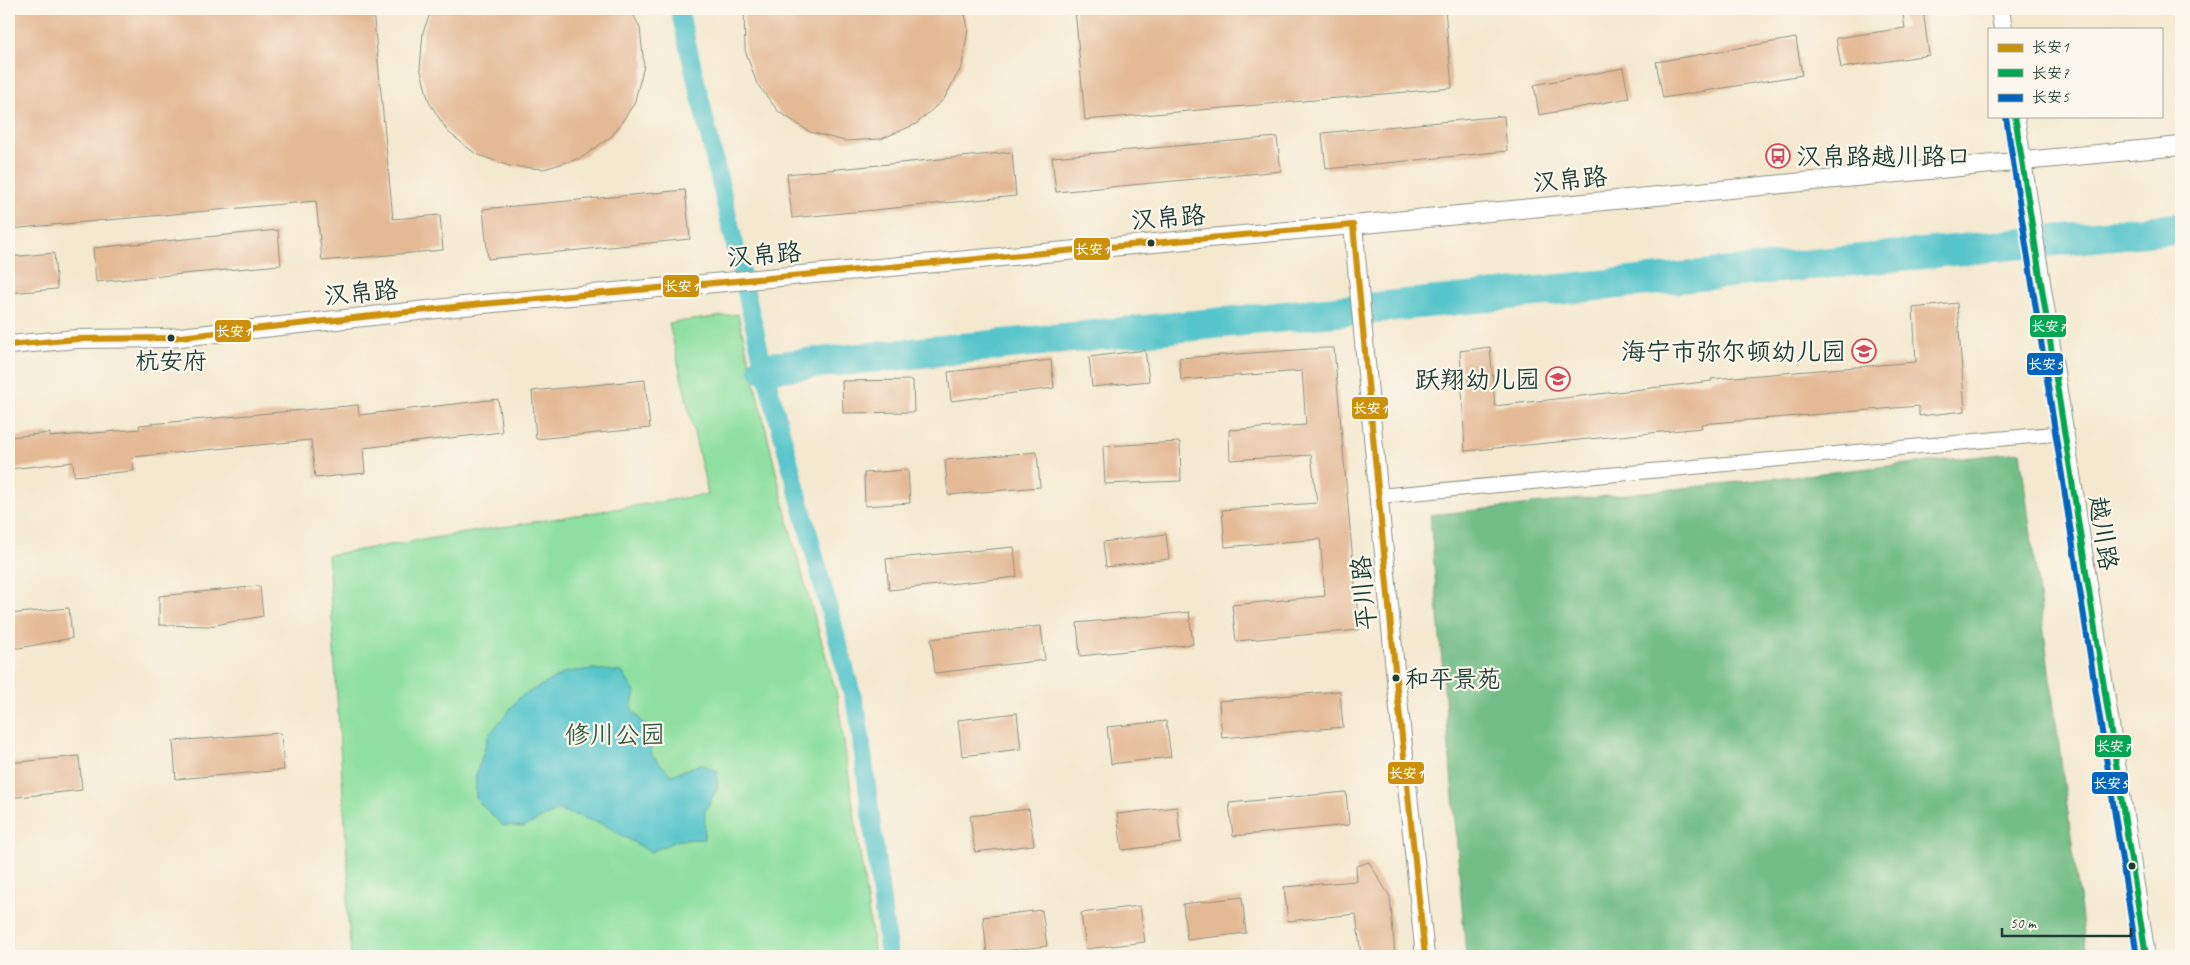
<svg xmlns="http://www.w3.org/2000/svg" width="2190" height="965" viewBox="0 0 2190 965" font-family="Caveat,'LXGW WenKai TC',sans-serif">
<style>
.green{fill:#8fe0a0;stroke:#578e6a}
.forest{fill:#73be86;stroke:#497e5d}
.water{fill:#57c5cb;stroke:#3b8180}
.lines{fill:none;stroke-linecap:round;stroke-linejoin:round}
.canal{stroke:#57c5cb;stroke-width:18}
.river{stroke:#57c5cb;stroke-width:31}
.building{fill:#e4ba96}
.minor-casing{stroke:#8a9282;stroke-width:16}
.tertiary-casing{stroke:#8a9282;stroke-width:20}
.minor{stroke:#fff;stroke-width:14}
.tertiary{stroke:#fff;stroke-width:18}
.bus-1-casing{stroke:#fbf7ec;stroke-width:10}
.bus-2-casing{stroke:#fbf7ec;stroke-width:10}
.bus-3-casing{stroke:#fbf7ec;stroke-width:10}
.bus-1{stroke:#cc910a;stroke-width:6}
.bus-2{stroke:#00a651;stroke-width:6}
.bus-3{stroke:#0065bd;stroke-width:6}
.bus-dot{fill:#1f3d34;stroke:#fbf7ec;stroke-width:2}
.labels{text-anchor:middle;stroke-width:4.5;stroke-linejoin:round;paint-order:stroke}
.bus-label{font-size:24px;fill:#1f3d34;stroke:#fbf7ec}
.poi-label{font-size:25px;fill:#1f3d34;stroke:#fbf7ec;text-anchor:end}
.street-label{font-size:25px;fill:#1f3d34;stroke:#fbf7ec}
.park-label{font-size:25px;fill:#355e4a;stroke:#fbf7ec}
.line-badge{stroke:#fbf7ec;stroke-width:2}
.badge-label{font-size:14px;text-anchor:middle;font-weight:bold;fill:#fff}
</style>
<rect width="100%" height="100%" fill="#fbf7ec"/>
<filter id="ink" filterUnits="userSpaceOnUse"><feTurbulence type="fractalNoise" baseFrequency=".02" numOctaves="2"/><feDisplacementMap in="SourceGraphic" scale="10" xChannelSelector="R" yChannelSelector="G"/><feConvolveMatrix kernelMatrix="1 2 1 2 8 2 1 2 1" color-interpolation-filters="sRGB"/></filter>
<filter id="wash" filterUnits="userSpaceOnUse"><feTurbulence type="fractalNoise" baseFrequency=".0096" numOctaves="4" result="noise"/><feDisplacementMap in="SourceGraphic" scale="20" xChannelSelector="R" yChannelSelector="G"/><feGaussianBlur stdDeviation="1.12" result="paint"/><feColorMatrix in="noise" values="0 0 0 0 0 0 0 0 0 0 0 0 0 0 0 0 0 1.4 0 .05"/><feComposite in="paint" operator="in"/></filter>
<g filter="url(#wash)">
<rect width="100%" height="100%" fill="#f4e8cf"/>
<!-- green -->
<path class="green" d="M 738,314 L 793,542 L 837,695 L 875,956 L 351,956 L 347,904 L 349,887 L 328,555 L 708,494 L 669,323 Z"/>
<!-- forest -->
<path class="forest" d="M 2020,452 L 2087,956 L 1466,956 L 1430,515 Z"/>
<!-- water -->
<path class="water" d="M 594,669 L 622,672 L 635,692 L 631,708 L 647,728 L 652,755 L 671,775 L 701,764 L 717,771 L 717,789 L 705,811 L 704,839 L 679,840 L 650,852 L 603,824 L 558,810 L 524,827 L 502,825 L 476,799 L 476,775 L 489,735 L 520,697 L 566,672 Z"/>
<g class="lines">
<!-- canal -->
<path class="canal" d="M 679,9 L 764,368 L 858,716 L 889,956"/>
<!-- river -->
<path class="river" d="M 764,368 L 2181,228"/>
</g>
<g id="blocks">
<!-- building -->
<path class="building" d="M 9,9 L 373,9 L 393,219 L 440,215 L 443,250 L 322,261 L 316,201 L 9,229 Z
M 432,9 L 631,9 L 640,28 L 644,66 L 634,104 L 612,136 L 581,158 L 544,169 L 509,166 L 476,154 L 448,132 L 429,102 L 420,68 L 423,32 Z
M 744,9 L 964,9 L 968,29 L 962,66 L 944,99 L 916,124 L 881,139 L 845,141 L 810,132 L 779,112 L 757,84 L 745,50 Z
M 1075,9 L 1445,9 L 1452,88 L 1085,120 Z
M 1902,9 L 1923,9 L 1929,55 L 1841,68 L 1836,38 L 1905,28 Z
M 1796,38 L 1802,75 L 1663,98 L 1656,62 Z
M 1623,68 L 1629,98 L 1539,115 L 1534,85 Z
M 1504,116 L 1507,151 L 1326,169 L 1322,133 Z
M 1277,137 L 1281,171 L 1056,192 L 1052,157 Z
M 1012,152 L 1016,196 L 792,218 L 787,174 Z
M 685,190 L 690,239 L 488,259 L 483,209 Z
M 278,230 L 281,265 L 96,282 L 93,248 Z
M 54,253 L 57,289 L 9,293 L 9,257 Z
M 1957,303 L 1965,411 L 1919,416 L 1919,406 L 1701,424 L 1702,428 L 1465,451 L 1460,351 L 1490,347 L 1495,406 L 1712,381 L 1711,379 L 1916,362 L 1913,308 Z
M 1325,348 L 1334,348 L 1359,630 L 1236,641 L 1232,605 L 1325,596 L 1320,539 L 1225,547 L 1222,510 L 1317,503 L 1311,455 L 1230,460 L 1229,430 L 1306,425 L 1302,371 L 1181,380 L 1179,358 Z
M 1145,350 L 1149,381 L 1092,387 L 1089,357 Z
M 1051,360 L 1054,388 L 951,401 L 948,372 Z
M 645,380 L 650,428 L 536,439 L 532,391 Z
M 913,380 L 914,412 L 843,413 L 842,381 Z
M 498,399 L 502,432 L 363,448 L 365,473 L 315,478 L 311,440 L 132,457 L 134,471 L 74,476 L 73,462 L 9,469 L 9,437 L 50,433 L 50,437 L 140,429 L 139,425 L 358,405 L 359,415 Z
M 1180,442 L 1181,481 L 1105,484 L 1103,446 Z
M 1037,452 L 1040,487 L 948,495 L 945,460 Z
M 908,470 L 910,503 L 865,506 L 864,473 Z
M 1166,534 L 1169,559 L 1106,567 L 1103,542 Z
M 1014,547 L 1017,577 L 889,590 L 886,559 Z
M 260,586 L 263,616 L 210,626 L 159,625 L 159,596 Z
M 69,608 L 72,638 L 19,648 L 9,648 L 9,614 Z
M 1189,612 L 1193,644 L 1080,656 L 1077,623 Z
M 1041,626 L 1045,660 L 935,673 L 931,639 Z
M 1340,691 L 1343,727 L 1222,738 L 1219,701 Z
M 1017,713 L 1021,749 L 962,756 L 958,720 Z
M 1166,721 L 1171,757 L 1111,764 L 1107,727 Z
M 281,733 L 284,770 L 176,779 L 173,741 Z
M 79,756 L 82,790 L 9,798 L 9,763 Z
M 1346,792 L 1349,825 L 1233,836 L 1229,803 Z
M 1177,807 L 1181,843 L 1122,850 L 1117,814 Z
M 1029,809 L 1034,845 L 975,852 L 970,816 Z
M 1369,862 L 1390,897 L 1395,956 L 1361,956 L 1356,914 L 1288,921 L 1284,887 L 1357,881 L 1356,866 Z
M 1242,897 L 1246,933 L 1187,940 L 1183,904 Z
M 1140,906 L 1145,942 L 1086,949 L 1081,913 Z
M 1042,910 L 1047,946 L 987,953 L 983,917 Z"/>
</g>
</g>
<g filter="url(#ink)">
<use href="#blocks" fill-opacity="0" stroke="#8a9282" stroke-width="1"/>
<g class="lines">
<!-- minor casing -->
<g class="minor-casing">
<path id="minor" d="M 1379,496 L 2063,433"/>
</g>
<!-- tertiary casing -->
<g class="tertiary-casing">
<path id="tertiary" d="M 2000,9 L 2003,29
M 2015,116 L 2146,956
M 1353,225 L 1396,680 L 1425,956
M 9,345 L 77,339 L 171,338 L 482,304 L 1353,225 L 2181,146"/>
</g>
<!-- minor -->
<use href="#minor" class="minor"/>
<!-- tertiary -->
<use href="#tertiary" class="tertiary"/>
<!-- bus-1 casing -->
<g class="bus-1-casing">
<path id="bus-1" d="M 1353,225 L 1396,680 L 1425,956
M 9,345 L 77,339 L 171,338 L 482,304 L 1353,225"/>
</g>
<!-- bus-2 casing -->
<g class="bus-2-casing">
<path id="bus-2" d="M 2015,116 L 2146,956"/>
</g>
<!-- bus-3 casing -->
<g class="bus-3-casing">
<path id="bus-3" d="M 2006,117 L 2137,956"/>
</g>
<!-- bus-1 -->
<use href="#bus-1" class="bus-1"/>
<!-- bus-2 -->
<use href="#bus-2" class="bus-2"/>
<!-- bus-3 -->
<use href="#bus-3" class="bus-3"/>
</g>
</g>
<!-- icons -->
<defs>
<g id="bus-ring" transform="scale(1.25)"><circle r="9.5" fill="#fbf7ec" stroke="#d1495b" stroke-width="1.5"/><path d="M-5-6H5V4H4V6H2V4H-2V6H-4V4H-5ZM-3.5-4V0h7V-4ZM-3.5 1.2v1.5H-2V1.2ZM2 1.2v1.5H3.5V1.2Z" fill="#d1495b"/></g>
<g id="school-ring" transform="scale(1.25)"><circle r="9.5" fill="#fbf7ec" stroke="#d1495b" stroke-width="1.5"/><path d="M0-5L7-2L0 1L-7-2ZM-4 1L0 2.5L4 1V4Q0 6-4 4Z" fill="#d1495b"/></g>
</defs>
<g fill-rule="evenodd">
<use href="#bus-ring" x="1778" y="156"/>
<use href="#school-ring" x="1864" y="351"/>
<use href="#school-ring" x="1558" y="379"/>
</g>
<!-- markers -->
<g class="bus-dot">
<circle cx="1151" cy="243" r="4.5"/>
<circle cx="171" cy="338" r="4.5"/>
<circle cx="1396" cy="678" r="4.5"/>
<circle cx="2132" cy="866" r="4.5"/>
</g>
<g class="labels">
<!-- bus labels -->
<g class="bus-label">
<text x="171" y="369">杭安府</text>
<text x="1405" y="687" text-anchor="start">和平景苑</text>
</g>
<!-- poi labels -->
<g class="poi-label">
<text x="1796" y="165" text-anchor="start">汉帛路越川路口</text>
<text x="1846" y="360">海宁市弥尔顿幼儿园</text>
<text x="1540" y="388">跃翔幼儿园</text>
</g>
<!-- street labels -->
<g class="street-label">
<text transform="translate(1570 179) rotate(-6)" y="9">汉帛路</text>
<text transform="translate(1168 217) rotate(-5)" y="9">汉帛路</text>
<text transform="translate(764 254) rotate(-5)" y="9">汉帛路</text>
<text transform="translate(361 292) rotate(-6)" y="9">汉帛路</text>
<text transform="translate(2104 533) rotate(81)" y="9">越川路</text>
<text transform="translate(1363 593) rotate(-95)" y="9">平川路</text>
</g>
<!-- park labels -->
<g class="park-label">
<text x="615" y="743">修川公园</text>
</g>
</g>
<g class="line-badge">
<rect x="1073" y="237" width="38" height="24" rx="5" fill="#cc910a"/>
<rect x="662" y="274" width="38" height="24" rx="5" fill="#cc910a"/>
<rect x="2029" y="314" width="38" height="24" rx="5" fill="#00a651"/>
<rect x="214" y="319" width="38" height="24" rx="5" fill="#cc910a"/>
<rect x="2026" y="352" width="38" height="24" rx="5" fill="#0065bd"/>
<rect x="1351" y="396" width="38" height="24" rx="5" fill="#cc910a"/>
<rect x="2094" y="734" width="38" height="24" rx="5" fill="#00a651"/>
<rect x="1387" y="761" width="38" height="24" rx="5" fill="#cc910a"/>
<rect x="2091" y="771" width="38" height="24" rx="5" fill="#0065bd"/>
</g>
<g class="badge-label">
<text x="1092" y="254">长安1</text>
<text x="681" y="291">长安1</text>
<text x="2048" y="331">长安7</text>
<text x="233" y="336">长安1</text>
<text x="2045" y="369">长安5</text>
<text x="1370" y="413">长安1</text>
<text x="2113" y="751">长安7</text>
<text x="1406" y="778">长安1</text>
<text x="2110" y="788">长安5</text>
</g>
<!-- margin -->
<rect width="2190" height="965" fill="none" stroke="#fbf7ec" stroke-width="30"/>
<!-- legend -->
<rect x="1988" y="28" width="175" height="90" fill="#fbf7ec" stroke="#a3ada2"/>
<rect x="1998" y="44" width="25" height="8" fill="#cc910a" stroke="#a3ada2"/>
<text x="2032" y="52" font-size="15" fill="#1f3d34">长安1</text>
<rect x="1998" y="69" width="25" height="8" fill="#00a651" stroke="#a3ada2"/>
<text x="2032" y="78" font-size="15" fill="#1f3d34">长安7</text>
<rect x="1998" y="94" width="25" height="8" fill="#0065bd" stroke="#a3ada2"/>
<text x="2032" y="102" font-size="15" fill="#1f3d34">长安5</text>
<!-- scale -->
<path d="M2002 928v8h129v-8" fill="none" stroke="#1f3d34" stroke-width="2.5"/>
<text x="2010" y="928" font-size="15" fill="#1f3d34" stroke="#fbf7ec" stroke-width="4" paint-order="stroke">50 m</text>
</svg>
